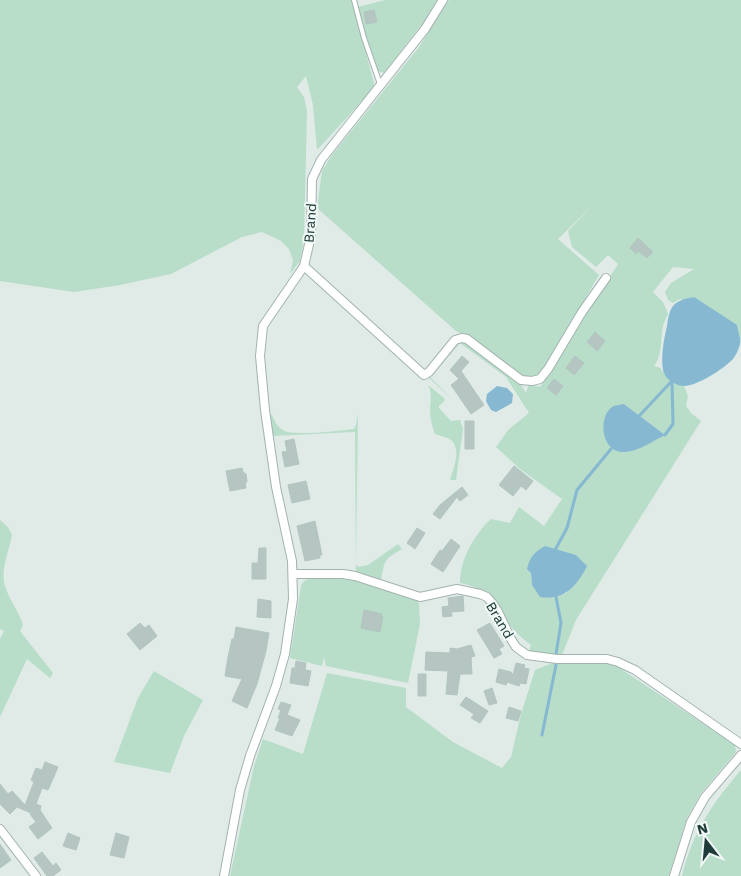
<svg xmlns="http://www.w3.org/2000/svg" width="741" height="876" viewBox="0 0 741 876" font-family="'Work Sans',sans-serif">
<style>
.green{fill:#b8ddc9;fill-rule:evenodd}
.water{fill:#86b8d2}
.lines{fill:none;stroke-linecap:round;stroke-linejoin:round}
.stream{stroke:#86b8d2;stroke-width:3}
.building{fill:#b5c6c2;stroke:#b2c5c1}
.service-casing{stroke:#a3b3b0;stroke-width:6}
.minor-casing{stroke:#a3b3b0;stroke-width:10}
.service{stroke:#fff;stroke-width:4}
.minor{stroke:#fff;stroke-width:8}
.labels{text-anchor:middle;stroke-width:4;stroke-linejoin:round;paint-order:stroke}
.street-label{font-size:14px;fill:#203c3a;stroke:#f0f8f6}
</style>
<rect width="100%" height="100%" fill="#e0ebe8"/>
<!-- green -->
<path class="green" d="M 0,0 L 352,0 L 375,87 L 317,150 L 313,105 L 306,76 L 297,87 L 304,97 L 307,111 L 304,239 L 300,261 L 290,274 L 293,260 L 289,249 L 281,241 L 262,232 L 242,237 L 171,274 L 120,285 L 74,292 L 0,281 Z
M 385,0 L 437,0 L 426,19 L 384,73 L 377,71 L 365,39 L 358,7 Z
M 449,0 L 741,0 L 741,343 L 737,325 L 680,299 L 673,303 L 668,300 L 665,292 L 671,283 L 694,269 L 673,267 L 653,292 L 663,302 L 668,314 C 666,318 664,322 663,326 C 660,340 663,354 654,366 L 660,368 L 672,382 L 684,386 L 688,396 L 686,406 L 691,413 L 701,421 L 576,620 L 562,655 L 555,656 L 529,652 L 531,645 C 521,638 513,630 506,620 C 501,613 497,604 492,597 C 486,591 468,584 460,583 C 460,559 474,535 491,519 L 510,523 L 519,507 L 544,526 L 562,499 L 520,469 L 496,447 L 509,429 L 529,413 L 506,377 L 460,343 L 430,377 L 453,400 L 429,378 L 455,344 L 459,341 L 463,341 L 520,383 L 526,393 L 529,384 L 540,387 L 618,264 L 608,255 L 596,267 L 572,247 L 568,231 L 592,206 L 558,239 L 599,275 L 539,377 L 527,380 L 518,377 L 470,338 L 456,331 L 317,208 L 322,171 L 332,155 L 419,47 ZM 624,404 L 665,435 L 604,418 ZM 545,546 L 555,550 L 567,593 L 556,597 L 546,598 L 532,585 L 531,573 Z
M 428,385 L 444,398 L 445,400 L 439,406 L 439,408 L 451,421 L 460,420 L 463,429 L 456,480 L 450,480 C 453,469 462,450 451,440 C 447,437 440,436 435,434 C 432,426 430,418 430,410 C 430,400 433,395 428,385 Z
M 358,413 L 356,564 L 358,567 L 368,565 L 398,544 L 402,549 C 383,560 385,560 381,580 L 382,581 L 356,573 L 355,432 L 271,436 L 268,416 L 272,415 C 275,423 279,429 287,432 C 301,435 339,431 354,429 L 356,425 Z
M 0,520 L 8,527 L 12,535 C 9,552 0,569 5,586 C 9,600 19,611 23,625 L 20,631 L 53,673 L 50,678 L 27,659 L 0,717 L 0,639 L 4,631 L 0,629 Z
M 311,578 L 360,580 L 416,600 L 419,603 L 420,624 L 408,683 L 326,666 L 324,657 L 322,666 L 290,658 L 301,586 L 304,581 Z
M 560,660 L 583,663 L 601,662 L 618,667 L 735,745 L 736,752 L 701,793 L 687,818 L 669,876 L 230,876 L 254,766 L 263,739 L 303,754 L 327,673 L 406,688 L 406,707 L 453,742 L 502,768 L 511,757 L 521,714 L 535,670 Z
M 154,671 L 203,700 L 184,736 L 170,773 L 114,762 L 138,698 Z
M 741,770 L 741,876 L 682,876 C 693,831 712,804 741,770 Z"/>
<!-- water -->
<path class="water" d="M 694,297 L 737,325 C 738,331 741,339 740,344 C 739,349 735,358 731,361 C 723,369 697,386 684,386 C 678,386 668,381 665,375 C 659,365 664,338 667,326 C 670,305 673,301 694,297 Z
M 497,386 L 507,388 L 513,394 L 512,403 L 496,412 L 491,410 L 486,401 L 487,394 Z
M 624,404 L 665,435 C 653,441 636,453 622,452 C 601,451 598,417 612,407 C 615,405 621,405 624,404 Z
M 545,546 L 576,555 L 587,566 C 577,586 564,601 540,597 L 532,585 L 531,573 L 527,569 C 530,557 534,552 545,546 Z"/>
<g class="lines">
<!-- stream -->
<path class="stream" d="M 639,416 L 671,382
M 665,435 L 673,424 L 672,382
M 555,550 L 567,528 L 577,490 L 611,449
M 556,654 L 561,623 L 556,597
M 542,735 L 556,665"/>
</g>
<!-- building -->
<path class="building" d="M 374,10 L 377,22 L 366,24 L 364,12 Z
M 638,238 L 653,252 L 647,258 L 638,251 L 636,254 L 630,248 Z
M 595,332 L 605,341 L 597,351 L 587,342 Z
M 462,356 L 469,362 L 461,371 L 484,405 L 471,414 L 451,385 L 459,379 L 450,370 Z
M 575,356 L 584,363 L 574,375 L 566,368 Z
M 554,379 L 563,386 L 556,395 L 547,388 Z
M 465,421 L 474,421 L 474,449 L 465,449 Z
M 294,439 L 299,464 L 285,467 L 282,452 L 287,451 L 285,441 Z
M 514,466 L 533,481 L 526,490 L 521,486 L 513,496 L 499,485 Z
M 242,468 L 243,472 L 246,474 L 247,482 L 245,483 L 246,488 L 230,491 L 226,471 Z
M 306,481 L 310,499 L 292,503 L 288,485 Z
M 462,487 L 468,495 L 460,501 L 457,497 L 440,519 L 433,514 L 440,505 Z
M 315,521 L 322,555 L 320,555 L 320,558 L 305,561 L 297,526 Z
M 417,528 L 425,533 L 415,549 L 407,543 Z
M 451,539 L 460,546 L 443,572 L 431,564 L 440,550 L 442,551 Z
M 259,548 L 266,548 L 266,579 L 252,579 L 252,563 L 258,563 Z
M 463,596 L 464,611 L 451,612 L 452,616 L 443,617 L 442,607 L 449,606 L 448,598 Z
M 258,599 L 271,601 L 271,618 L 257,617 Z
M 364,610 L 382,614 L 381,617 L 383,617 L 380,632 L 361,628 Z
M 140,623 L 145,628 L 149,625 L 157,636 L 140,650 L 127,634 Z
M 490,623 L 504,646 L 499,649 L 502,654 L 494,658 L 477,630 Z
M 236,627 L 269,633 L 266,651 L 257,684 L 247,708 L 232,701 L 242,679 L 225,676 L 228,657 L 232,639 L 234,639 Z
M 471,645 L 475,656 L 471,657 L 472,674 L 460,674 L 457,695 L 446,694 L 448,671 L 425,670 L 426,652 L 450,653 L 450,648 L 457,649 Z
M 296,661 L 306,663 L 305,670 L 311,671 L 308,686 L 290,683 L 292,668 L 295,668 Z
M 516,663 L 525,665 L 524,668 L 529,669 L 526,684 L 520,683 L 519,686 L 507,682 L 506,685 L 496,682 L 499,669 L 511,672 L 513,675 Z
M 418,674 L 426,674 L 426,696 L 418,696 Z
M 492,688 L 497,703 L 489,705 L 484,691 Z
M 466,697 L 488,711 L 480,723 L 471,718 L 474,714 L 460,705 Z
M 281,702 L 291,705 L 287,715 L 300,720 L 292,736 L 275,730 L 280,718 L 278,718 L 281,710 L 278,709 Z
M 509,707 L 521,711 L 518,721 L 506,718 Z
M 45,762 L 58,767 L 48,790 L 42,788 L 36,804 L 41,806 L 40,810 L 52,828 L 38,839 L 29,827 L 36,822 L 30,814 L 31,813 L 17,807 L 10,814 L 0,804 L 0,784 L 8,794 L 12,791 L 25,805 L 34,782 L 31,780 L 36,768 L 42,770 Z
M 68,833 L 80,838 L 76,850 L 63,846 Z
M 116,833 L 129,837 L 124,858 L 110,855 Z
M 0,844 L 11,860 L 0,868 Z
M 42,852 L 53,866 L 56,863 L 61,870 L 53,876 L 47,876 L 34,858 Z"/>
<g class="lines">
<!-- service casing -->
<g class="service-casing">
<path id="service" d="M 354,0 L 364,38 L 380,84"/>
</g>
<!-- minor casing -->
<g class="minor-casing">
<path id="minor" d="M 304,266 L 424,375 L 429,372 L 455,340 L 462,338 L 467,339 L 521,380 L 532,381 L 540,379 L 548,369 L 582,312 L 606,278
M 294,574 L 343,574 L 355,576 L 420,597 L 457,589 L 480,594 L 487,597 L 492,603 L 497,610 L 511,639 L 516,647 L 527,655 L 557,659 L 607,659 L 618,662 L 635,670 L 741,744
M 0,829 L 36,876
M 224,876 L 240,790 L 250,756 L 276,686 L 285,654 L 293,599 L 292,561 L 276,487 L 265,410 L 260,356 L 263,326 L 304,266 L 311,236 L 312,179 L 321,160 L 425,29 L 443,0
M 674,876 L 691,822 L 705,797 L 741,755"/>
</g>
<!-- service -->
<use href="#service" class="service"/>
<!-- minor -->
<use href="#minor" class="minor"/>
</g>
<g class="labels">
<!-- street labels -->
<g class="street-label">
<text transform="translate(310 223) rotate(-86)" y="5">Brand</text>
<text transform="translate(500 620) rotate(59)" y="5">Brand</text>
</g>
</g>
<!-- north arrow -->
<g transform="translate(706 841) rotate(344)" stroke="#f0f8f6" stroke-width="4" paint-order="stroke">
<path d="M0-4L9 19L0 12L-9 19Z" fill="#203c3a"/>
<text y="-8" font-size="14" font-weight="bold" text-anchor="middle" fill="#203c3a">N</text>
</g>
</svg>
